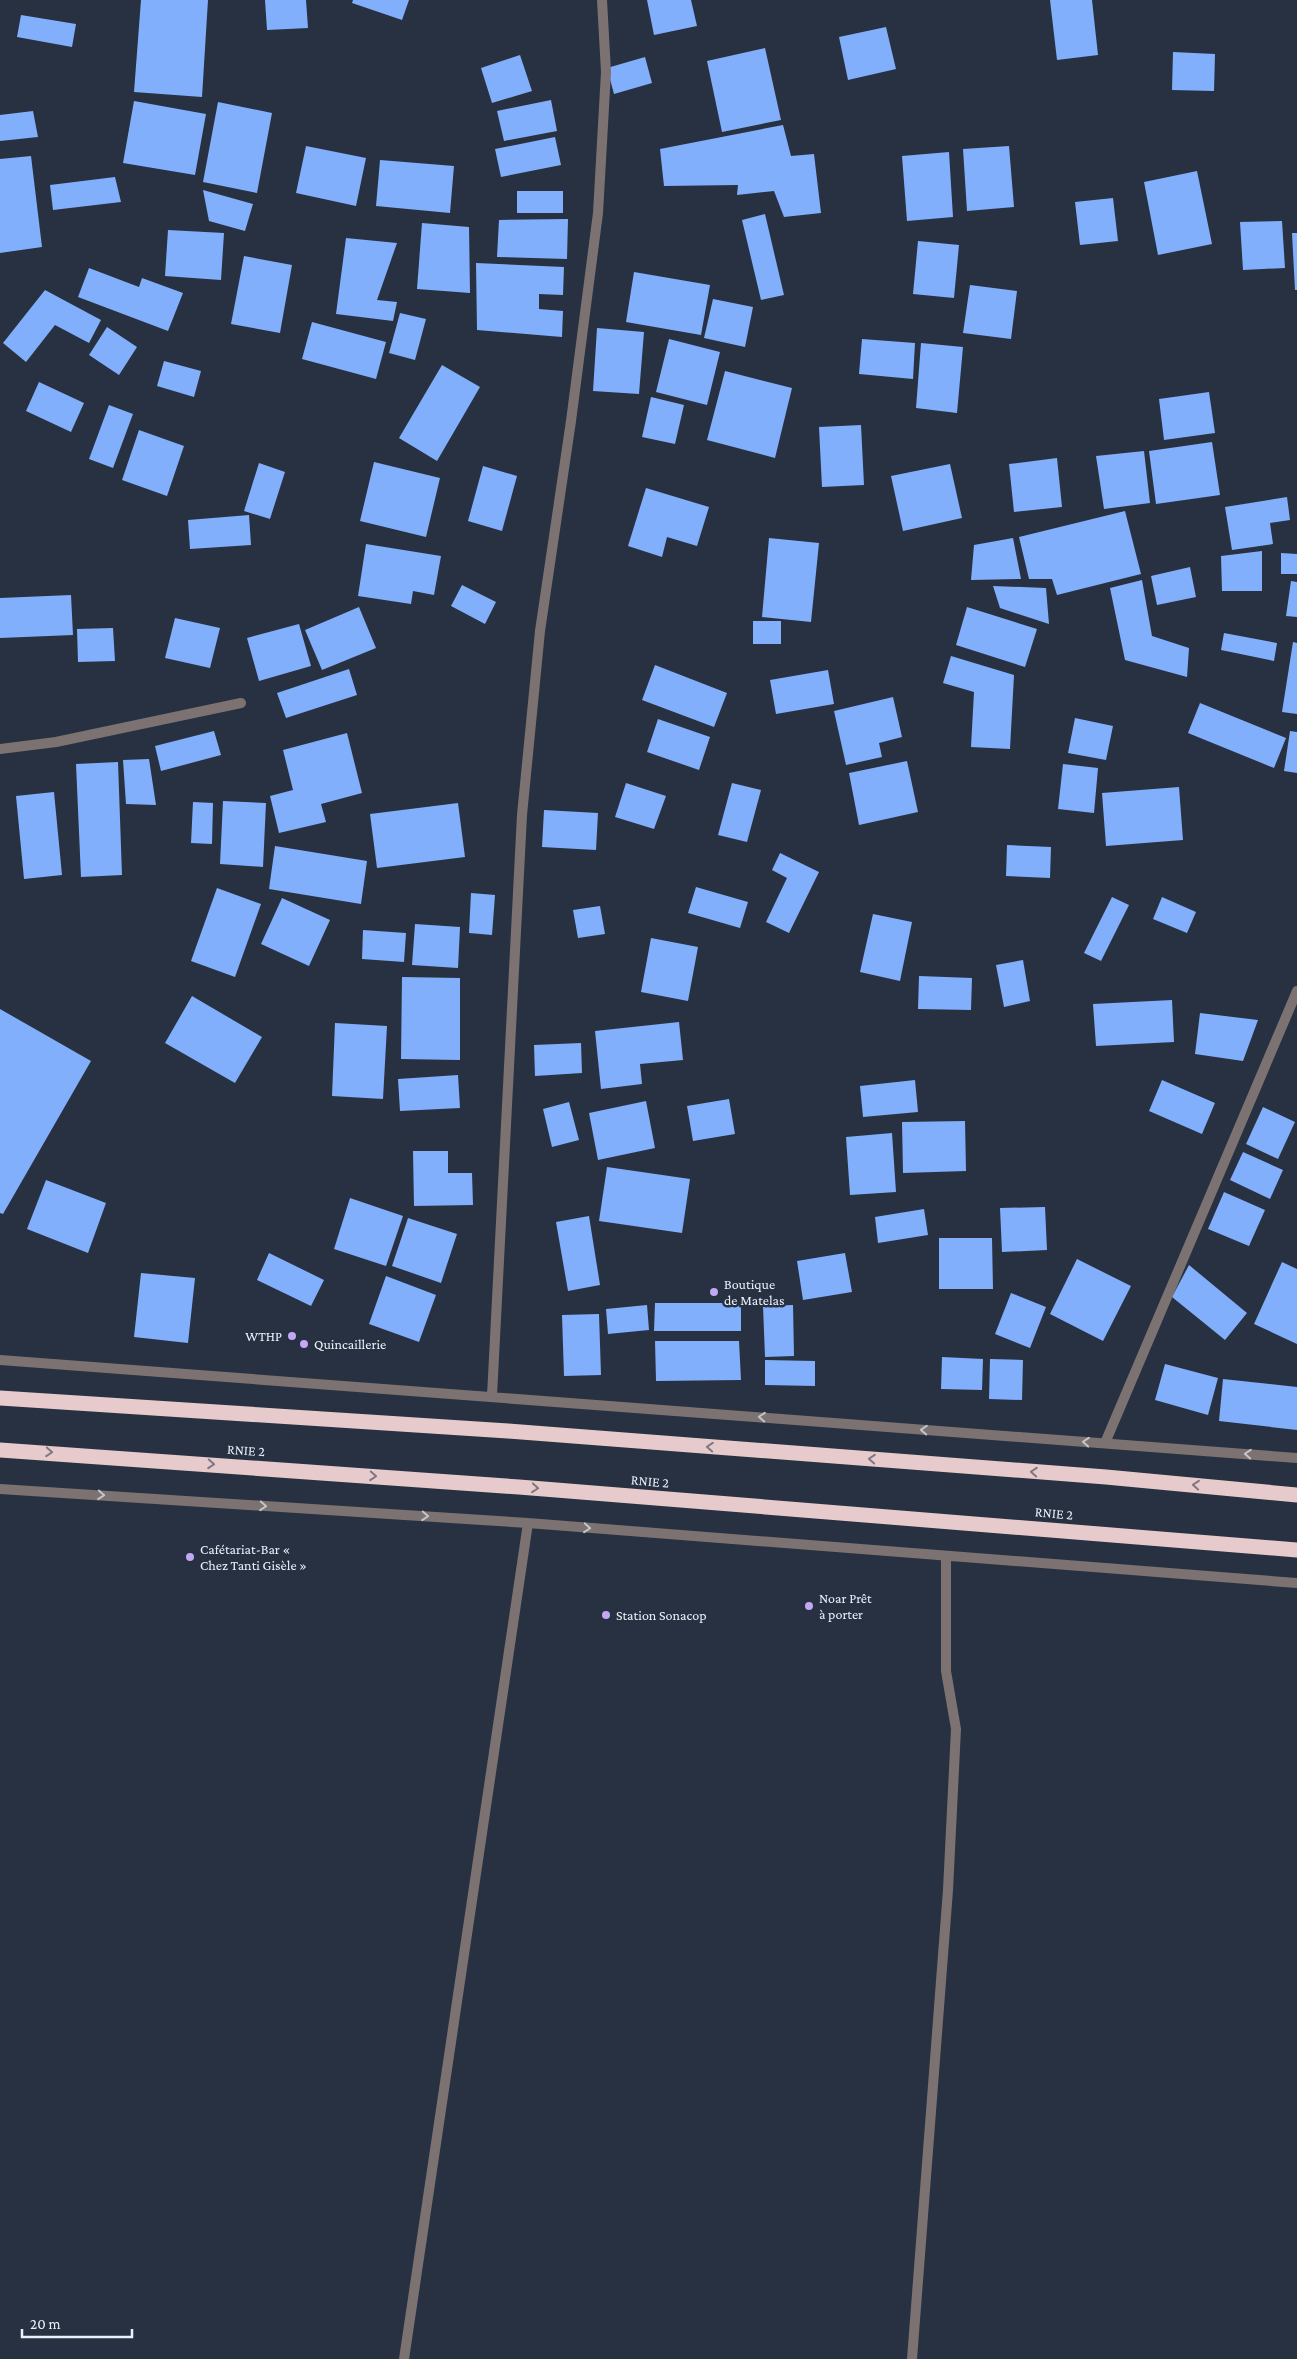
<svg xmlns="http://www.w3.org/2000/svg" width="1297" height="2359" viewBox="0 0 1297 2359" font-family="'Crimson Pro',serif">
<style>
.building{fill:#82affb}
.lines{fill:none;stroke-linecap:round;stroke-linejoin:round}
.street{stroke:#7d7272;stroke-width:10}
.highway{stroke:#e7cbcc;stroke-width:15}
.oneway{stroke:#c4c5cc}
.oneway2{stroke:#7e7680}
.poi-dot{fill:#c2a8f2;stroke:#283141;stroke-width:2}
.labels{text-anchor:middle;stroke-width:5;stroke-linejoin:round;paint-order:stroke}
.poi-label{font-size:14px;fill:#ebf1fc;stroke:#283141;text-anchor:start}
.street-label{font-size:14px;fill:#ebf1fc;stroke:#283141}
</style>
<rect width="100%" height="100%" fill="#283141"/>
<!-- building -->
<path class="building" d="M 141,0 L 208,0 L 202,97 L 134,92 Z
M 265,0 L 306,0 L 308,28 L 267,30 Z
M 353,0 L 409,0 L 402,20 L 352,3 Z
M 647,0 L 691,0 L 697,26 L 654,35 Z
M 1050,0 L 1092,0 L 1098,55 L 1057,60 Z
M 21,15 L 76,24 L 72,47 L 17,37 Z
M 886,27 L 896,69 L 848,80 L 839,37 Z
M 765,48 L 781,120 L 722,132 L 707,61 Z
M 1173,52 L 1215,54 L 1214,91 L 1172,90 Z
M 520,55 L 532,91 L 492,103 L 481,68 Z
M 645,57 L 652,83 L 614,94 L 607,68 Z
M 551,100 L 557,131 L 504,141 L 497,111 Z
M 134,101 L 206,114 L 195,175 L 123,163 Z
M 218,102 L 272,113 L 257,193 L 203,182 Z
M 33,111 L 38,137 L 0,141 L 0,115 Z
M 783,125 L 791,156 L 814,154 L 821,213 L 784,217 L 774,191 L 737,195 L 738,185 L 664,186 L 660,149 Z
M 555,137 L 561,165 L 501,177 L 495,149 Z
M 306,146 L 366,158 L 356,206 L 296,193 Z
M 1009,146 L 1014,207 L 967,211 L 963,149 Z
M 949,152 L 953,217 L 907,221 L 902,156 Z
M 31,156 L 42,247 L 0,253 L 0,159 Z
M 380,160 L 454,166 L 450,213 L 376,206 Z
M 1197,171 L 1212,244 L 1158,255 L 1144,182 Z
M 115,177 L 121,202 L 53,210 L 50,185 Z
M 203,190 L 253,204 L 245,231 L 209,221 Z
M 517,191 L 563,191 L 563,213 L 517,213 Z
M 1113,198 L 1118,241 L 1080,245 L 1075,202 Z
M 765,214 L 784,295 L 761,300 L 742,220 Z
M 568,219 L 567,259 L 497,257 L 499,220 Z
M 1282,221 L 1285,268 L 1243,270 L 1240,222 Z
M 422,223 L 469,227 L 470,293 L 417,289 Z
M 168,230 L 224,233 L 221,280 L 165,276 Z
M 1292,233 L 1297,233 L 1297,290 L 1295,290 Z
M 346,238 L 397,243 L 377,300 L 397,302 L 393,321 L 336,314 Z
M 918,241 L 959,245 L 954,298 L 913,294 Z
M 244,256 L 292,265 L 280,333 L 231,324 Z
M 476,263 L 564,267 L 563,295 L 539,294 L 539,309 L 563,311 L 562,337 L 477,330 Z
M 89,268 L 139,287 L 142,278 L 183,293 L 168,331 L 78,297 Z
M 634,272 L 710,285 L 701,335 L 626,322 Z
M 970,285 L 1017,291 L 1011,339 L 963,333 Z
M 45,290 L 101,320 L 89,343 L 55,325 L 26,362 L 3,343 Z
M 713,299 L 753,307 L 745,347 L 704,338 Z
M 400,313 L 426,319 L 415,360 L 389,353 Z
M 312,322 L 386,342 L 376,379 L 302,359 Z
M 107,327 L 137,347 L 119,375 L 89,355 Z
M 597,328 L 644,332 L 639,394 L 593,391 Z
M 669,339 L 720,352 L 707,405 L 656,392 Z
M 862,339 L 915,343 L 913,379 L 859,374 Z
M 921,343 L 963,347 L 957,413 L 916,408 Z
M 164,361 L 201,371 L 194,397 L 157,386 Z
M 442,365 L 480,387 L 437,461 L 399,438 Z
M 725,371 L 792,388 L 775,458 L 707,440 Z
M 39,382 L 84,403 L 71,432 L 26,411 Z
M 1209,392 L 1215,433 L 1164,440 L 1159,399 Z
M 651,397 L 684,405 L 675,444 L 642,437 Z
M 109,405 L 133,414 L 113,468 L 89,459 Z
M 861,425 L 864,485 L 822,487 L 819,427 Z
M 139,430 L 184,446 L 167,496 L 122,480 Z
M 1212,442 L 1220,495 L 1156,504 L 1149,451 Z
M 1144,451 L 1150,503 L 1104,509 L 1096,456 Z
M 1057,458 L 1062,507 L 1014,512 L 1009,464 Z
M 374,462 L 440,478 L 426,537 L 360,521 Z
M 259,463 L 285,472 L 270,519 L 244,511 Z
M 950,464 L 962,518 L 903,531 L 891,476 Z
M 483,466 L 517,476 L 502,531 L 468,521 Z
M 646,488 L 709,507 L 697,546 L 667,537 L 662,557 L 628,546 Z
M 1287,497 L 1290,520 L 1270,523 L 1273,544 L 1232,550 L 1225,507 Z
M 1125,511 L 1141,574 L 1057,595 L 1052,579 L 1029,579 L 1019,537 Z
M 249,515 L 251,545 L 190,549 L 188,520 Z
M 769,538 L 819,543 L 811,622 L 762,617 Z
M 1013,538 L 1021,579 L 971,580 L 974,545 Z
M 366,544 L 441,556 L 434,595 L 413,591 L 411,604 L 358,596 Z
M 1262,551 L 1262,591 L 1222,591 L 1221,556 Z
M 1281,553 L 1297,554 L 1297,574 L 1281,574 Z
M 1190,567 L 1196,597 L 1157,605 L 1151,576 Z
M 1142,580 L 1152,636 L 1189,648 L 1187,677 L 1125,660 L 1110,588 Z
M 1291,581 L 1297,582 L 1297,617 L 1286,616 Z
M 462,585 L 496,602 L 485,624 L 451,606 Z
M 993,586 L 1046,588 L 1049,624 L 1000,608 Z
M 71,595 L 73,635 L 0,638 L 0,598 Z
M 359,607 L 376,648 L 322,670 L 305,630 Z
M 967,607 L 1037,629 L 1025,667 L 956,645 Z
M 175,618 L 220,628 L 210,668 L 165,658 Z
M 753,621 L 781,621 L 781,644 L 753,644 Z
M 299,624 L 311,666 L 259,681 L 247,638 Z
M 113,628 L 115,661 L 78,662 L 77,629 Z
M 1224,633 L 1277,643 L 1274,661 L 1221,650 Z
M 1293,642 L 1297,643 L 1297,714 L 1282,712 Z
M 951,656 L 1014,675 L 1010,749 L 971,747 L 974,692 L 943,683 Z
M 655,665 L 727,693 L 714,727 L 642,700 Z
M 349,669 L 357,695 L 286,718 L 277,693 Z
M 828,670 L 834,704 L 776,714 L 770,680 Z
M 893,697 L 902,737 L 879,743 L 882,757 L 846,765 L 834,711 Z
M 1200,703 L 1286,738 L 1274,768 L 1188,733 Z
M 1075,718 L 1113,726 L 1106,760 L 1068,753 Z
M 658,719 L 710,737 L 699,770 L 647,752 Z
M 214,731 L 221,755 L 161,771 L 155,746 Z
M 1290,731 L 1297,732 L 1297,773 L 1284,771 Z
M 347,733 L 362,793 L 321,804 L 326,822 L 279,833 L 270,796 L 293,790 L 283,750 Z
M 149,759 L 156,805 L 126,804 L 123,760 Z
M 907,761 L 918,812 L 859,825 L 849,773 Z
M 118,762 L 122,875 L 81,877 L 76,764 Z
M 1063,764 L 1098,768 L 1094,813 L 1058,809 Z
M 626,783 L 666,796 L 654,829 L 615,817 Z
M 732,783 L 761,790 L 747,842 L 718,835 Z
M 1179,787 L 1183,840 L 1106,846 L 1102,793 Z
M 54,792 L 62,875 L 24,879 L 16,796 Z
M 223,801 L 266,803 L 263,867 L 220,864 Z
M 193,802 L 213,803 L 212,844 L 191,843 Z
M 458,803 L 465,857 L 377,868 L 370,814 Z
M 544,810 L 598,813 L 596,850 L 542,847 Z
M 1007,845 L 1051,847 L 1050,878 L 1006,876 Z
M 275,846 L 367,861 L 361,904 L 269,889 Z
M 780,853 L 819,872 L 789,933 L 766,922 L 787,878 L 772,870 Z
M 696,887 L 748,902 L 740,928 L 688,913 Z
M 217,888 L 261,904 L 235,977 L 191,961 Z
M 471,893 L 495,895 L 492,935 L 469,933 Z
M 1112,897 L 1129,905 L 1101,961 L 1084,953 Z
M 1162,897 L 1196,912 L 1187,933 L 1153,919 Z
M 282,898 L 330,920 L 309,966 L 261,944 Z
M 600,906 L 605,934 L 578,938 L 573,910 Z
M 873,914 L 912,922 L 900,981 L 860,972 Z
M 415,924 L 460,927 L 458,968 L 412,965 Z
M 363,930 L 406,933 L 404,962 L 362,959 Z
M 651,938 L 698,947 L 688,1001 L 641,992 Z
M 1023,960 L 1030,1001 L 1004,1007 L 996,965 Z
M 919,976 L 972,978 L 971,1010 L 918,1009 Z
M 402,977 L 460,978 L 460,1060 L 401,1059 Z
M 192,996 L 262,1037 L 235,1083 L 165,1043 Z
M 1172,1000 L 1174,1042 L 1096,1046 L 1093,1004 Z
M 0,1009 L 91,1061 L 3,1214 L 0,1213 Z
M 1200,1013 L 1258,1020 L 1243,1061 L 1195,1054 Z
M 679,1022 L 683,1060 L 640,1064 L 642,1084 L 601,1089 L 595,1031 Z
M 335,1023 L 387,1026 L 383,1099 L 332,1096 Z
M 581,1043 L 582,1073 L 535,1076 L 534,1045 Z
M 458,1075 L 460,1108 L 400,1111 L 398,1079 Z
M 915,1080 L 918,1112 L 863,1117 L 860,1086 Z
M 1162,1080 L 1215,1103 L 1202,1134 L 1149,1111 Z
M 729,1099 L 735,1134 L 693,1141 L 687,1106 Z
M 646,1101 L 655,1148 L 598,1160 L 589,1113 Z
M 569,1102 L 579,1140 L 552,1147 L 543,1109 Z
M 1263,1107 L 1295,1122 L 1278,1159 L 1246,1144 Z
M 965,1121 L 966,1171 L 903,1173 L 902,1122 Z
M 892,1133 L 896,1192 L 850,1195 L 846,1137 Z
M 413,1151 L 448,1151 L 448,1173 L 472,1173 L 473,1205 L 414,1206 Z
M 1243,1152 L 1283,1170 L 1270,1199 L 1230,1180 Z
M 607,1167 L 690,1179 L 682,1233 L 599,1221 Z
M 46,1180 L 106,1203 L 88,1253 L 27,1229 Z
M 1224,1192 L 1265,1210 L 1249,1246 L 1208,1229 Z
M 350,1198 L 403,1216 L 386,1266 L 334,1249 Z
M 1045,1207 L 1047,1250 L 1002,1252 L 1000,1208 Z
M 924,1209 L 928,1235 L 878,1243 L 875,1217 Z
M 589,1216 L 600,1285 L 568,1291 L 556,1222 Z
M 408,1218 L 457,1234 L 441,1283 L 392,1266 Z
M 939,1238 L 992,1238 L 993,1289 L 939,1289 Z
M 269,1253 L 324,1280 L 311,1306 L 257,1280 Z
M 845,1253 L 852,1292 L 803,1300 L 797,1261 Z
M 1077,1259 L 1131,1286 L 1103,1341 L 1050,1314 Z
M 1282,1262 L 1297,1269 L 1297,1344 L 1254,1324 Z
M 1189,1265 L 1247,1313 L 1225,1340 L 1172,1297 Z
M 141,1273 L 195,1278 L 188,1343 L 134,1337 Z
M 386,1276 L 436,1295 L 419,1342 L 369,1324 Z
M 1011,1293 L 1046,1307 L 1030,1348 L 995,1334 Z
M 655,1303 L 741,1303 L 741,1331 L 654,1331 Z
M 647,1305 L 649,1330 L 608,1334 L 606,1309 Z
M 793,1305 L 794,1356 L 765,1357 L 763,1306 Z
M 599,1314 L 601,1375 L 564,1376 L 562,1315 Z
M 655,1341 L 739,1341 L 741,1380 L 656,1381 Z
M 942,1357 L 983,1359 L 982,1390 L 941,1389 Z
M 990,1359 L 1023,1360 L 1022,1400 L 989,1399 Z
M 765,1360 L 815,1361 L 815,1386 L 765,1385 Z
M 1165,1364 L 1218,1378 L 1208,1415 L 1155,1400 Z
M 1223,1379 L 1297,1387 L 1297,1430 L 1219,1421 Z"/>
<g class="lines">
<!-- street -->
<path class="street" d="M 0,749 L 56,742 L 241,703
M 0,1360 L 1297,1458
M 492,1396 L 522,815 L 540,631 L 571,421 L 598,213 L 606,72 L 602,0
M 1105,1443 L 1297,991
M 0,1489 L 528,1523 L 1297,1583
M 404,2359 L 528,1523
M 912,2359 L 948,1890 L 956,1729 L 946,1671 L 946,1556"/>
<!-- highway -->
<path class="highway" d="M 0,1398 L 508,1431 L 1106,1477 L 1297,1495
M 0,1450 L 519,1487 L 1297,1550"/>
</g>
<!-- one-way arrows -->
<defs><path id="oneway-chevron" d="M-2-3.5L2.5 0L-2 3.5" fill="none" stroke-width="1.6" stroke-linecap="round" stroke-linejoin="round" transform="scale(1.25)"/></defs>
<g class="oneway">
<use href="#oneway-chevron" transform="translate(762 1417) rotate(-176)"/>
<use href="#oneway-chevron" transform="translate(924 1430) rotate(-176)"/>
<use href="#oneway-chevron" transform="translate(1086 1442) rotate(-176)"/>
<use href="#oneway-chevron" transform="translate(1248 1454) rotate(-176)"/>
<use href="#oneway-chevron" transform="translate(101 1495) rotate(4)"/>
<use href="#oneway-chevron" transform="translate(263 1506) rotate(4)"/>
<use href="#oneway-chevron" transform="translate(425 1516) rotate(4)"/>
<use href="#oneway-chevron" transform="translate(587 1528) rotate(5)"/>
</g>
<g class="oneway2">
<use href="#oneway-chevron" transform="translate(710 1447) rotate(-176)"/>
<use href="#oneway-chevron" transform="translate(49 1452) rotate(4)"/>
<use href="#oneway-chevron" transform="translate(872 1459) rotate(-176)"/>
<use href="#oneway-chevron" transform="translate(211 1464) rotate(4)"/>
<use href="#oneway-chevron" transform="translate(1034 1472) rotate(-176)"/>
<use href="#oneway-chevron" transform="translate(373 1476) rotate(4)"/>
<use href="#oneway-chevron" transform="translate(1196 1485) rotate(-175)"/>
<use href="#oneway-chevron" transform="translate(535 1488) rotate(5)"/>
</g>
<!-- markers -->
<g class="poi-dot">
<circle cx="714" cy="1292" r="5"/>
<circle cx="292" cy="1336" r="5"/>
<circle cx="304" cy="1344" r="5"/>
<circle cx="190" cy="1557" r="5"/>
<circle cx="809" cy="1606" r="5"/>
<circle cx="606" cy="1615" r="5"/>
</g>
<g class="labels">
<!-- poi labels -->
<g class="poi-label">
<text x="724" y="1289">Boutique<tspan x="724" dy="16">de Matelas</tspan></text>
<text x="282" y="1341" text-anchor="end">WTHP</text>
<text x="314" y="1349">Quincaillerie</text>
<text x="200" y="1554">Cafétariat-Bar «<tspan x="200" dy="16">Chez Tanti Gisèle »</tspan></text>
<text x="819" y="1603">Noar Prêt<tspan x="819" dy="16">à porter</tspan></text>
<text x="616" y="1620">Station Sonacop</text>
</g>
<!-- street labels -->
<g class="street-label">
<text transform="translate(246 1450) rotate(4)" y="5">RNIE 2</text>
<text transform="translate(650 1481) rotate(5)" y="5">RNIE 2</text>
<text transform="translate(1054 1513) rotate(5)" y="5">RNIE 2</text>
</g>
</g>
<!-- scale -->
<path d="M22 2329v8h110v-8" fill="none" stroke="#ebf1fc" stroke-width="2.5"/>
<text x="30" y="2329" font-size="15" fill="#ebf1fc" stroke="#283141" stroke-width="4" paint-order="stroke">20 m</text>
</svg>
